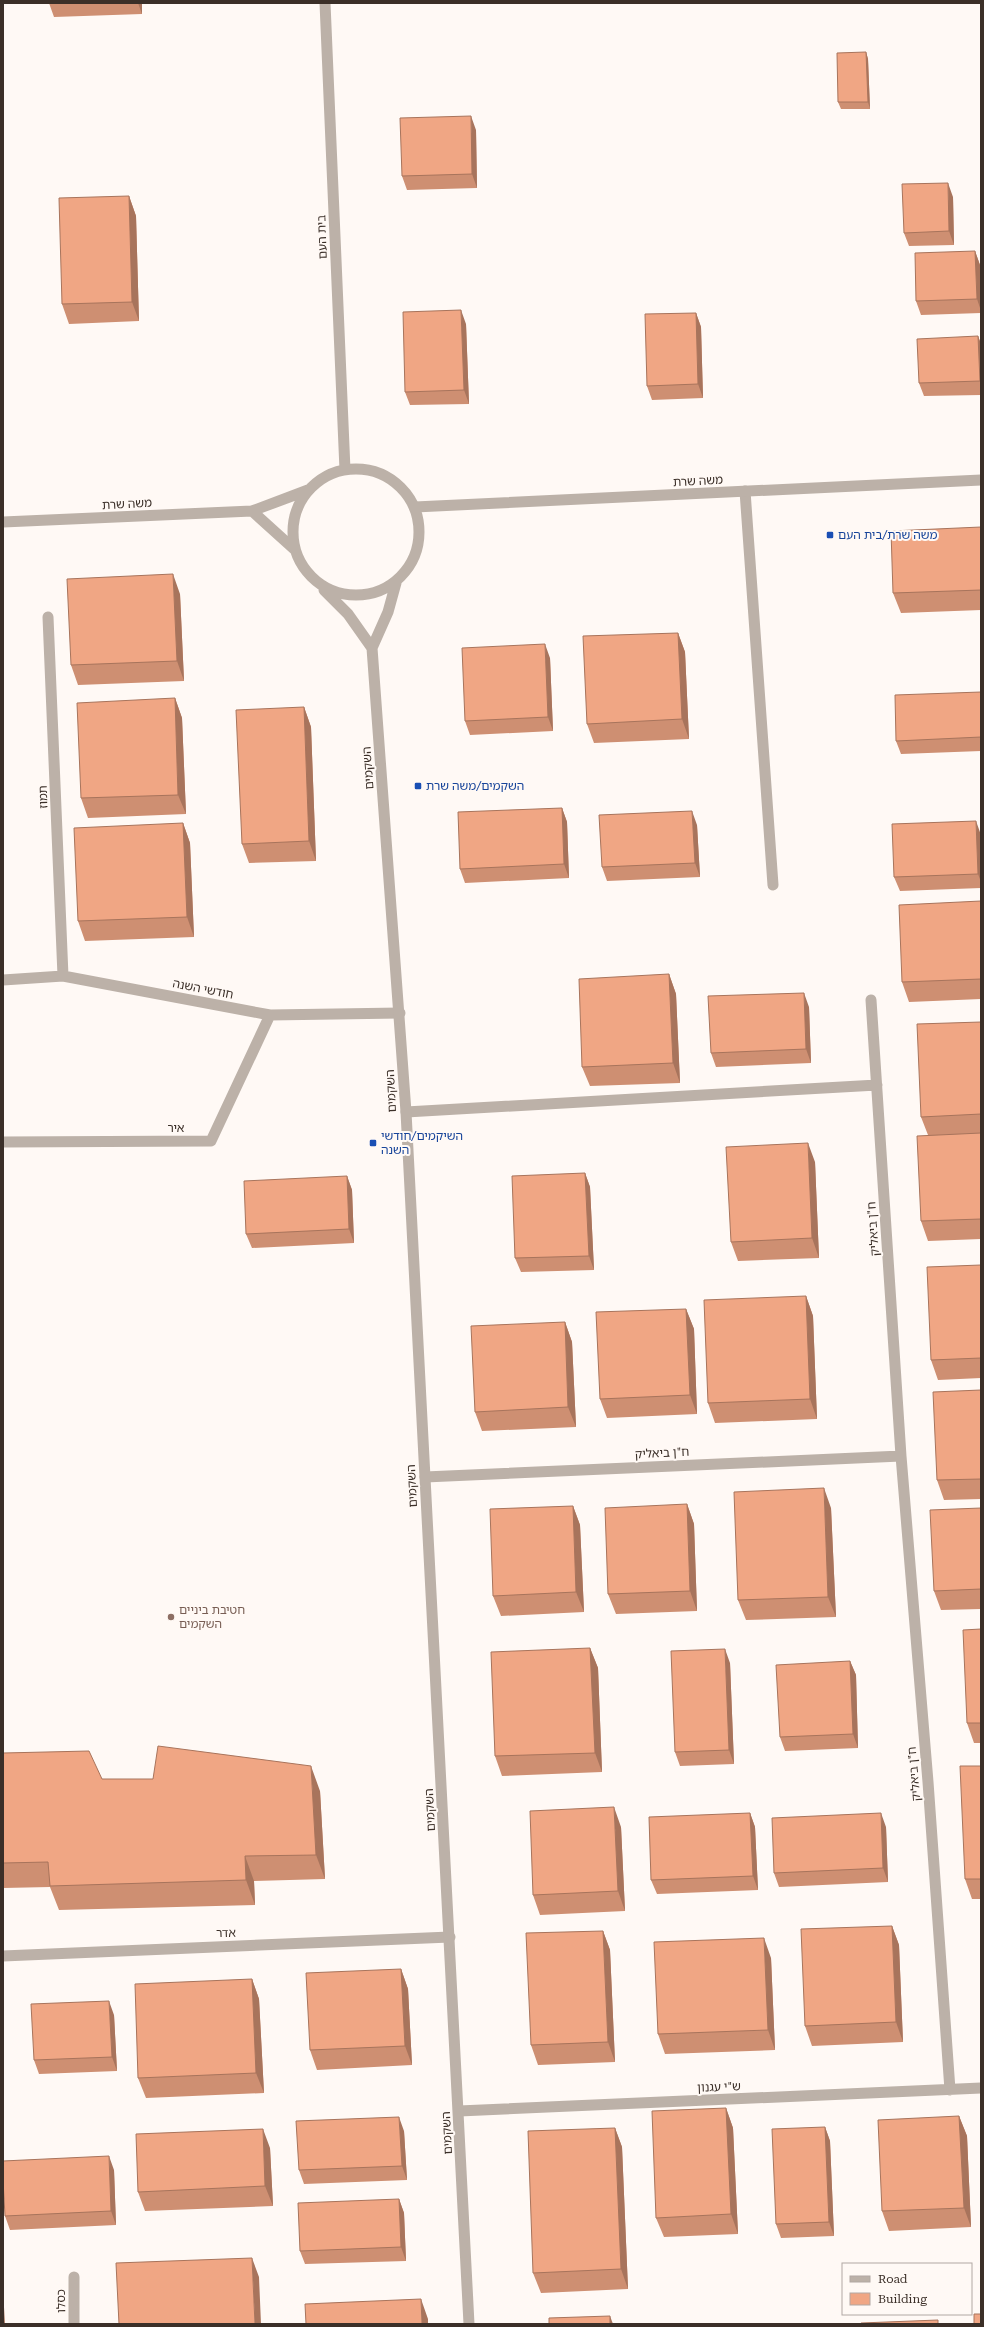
<svg xmlns="http://www.w3.org/2000/svg" width="984" height="2327" viewBox="0 0 984 2327" font-family="'Roboto Serif','Noto Sans Hebrew',serif">
<style>
.lines{fill:none;stroke-linecap:round;stroke-linejoin:round}
.service{stroke:#bcb1a8;stroke-width:11}
.minor{stroke:#bcb1a8;stroke-width:11}
.tertiary{stroke:#bcb1a8;stroke-width:11}
.wall{fill:#ce8f72}
.shaded-wall{fill:#a8745c}
.building{fill:#f0a684;stroke:#a8745c}
.transit-dot{fill:#1a4fb4;stroke:#fff9f5;stroke-width:1.5}
.education-dot{fill:#8d6e63;stroke:#fff9f5;stroke-width:1.5}
.labels{text-anchor:middle;stroke-width:4;stroke-linejoin:round;paint-order:stroke}
.street-label{font-size:12px;fill:#3b2f28;stroke:#fff9f5}
.transit-label{font-size:12px;fill:#164399;stroke:#fff9f5;text-anchor:start}
.education-label{font-size:12px;fill:#785e54;stroke:#fff9f5;text-anchor:start}
</style>
<rect width="100%" height="100%" fill="#fff9f5"/>
<g class="lines">
<!-- service -->
<path class="service" d="M 745,491 L 773,885"/>
<!-- minor -->
<path class="minor" d="M 48,617 L 63,976
M 3,980 L 63,976 L 270,1015 L 400,1013
M 871,1000 L 901,1456 L 928,1782 L 950,2090
M 406,1112 L 877,1085
M 3,1142 L 211,1141 L 270,1015
M 425,1477 L 901,1456
M 3,1956 L 450,1937
M 459,2111 L 981,2088
M 74,2277 L 74,2324"/>
<!-- tertiary -->
<path class="tertiary" d="M 325,3 L 345,470
M293 532a63 63 0 1 1 126 0a63 63 0 1 1-126 0Z
M 415,507 L 981,480
M 252,511 L 294,549
M 3,522 L 252,511 L 308,490
M 396,583 L 388,612 L 372,648 L 406,1112 L 469,2324
M 324,590 L 348,614 L 372,648"/>
</g>
<!-- wall -->
<path class="wall" d="M 49,3 L 142,3 L 142,14 L 54,17 Z
M 866,52 L 868,59 L 870,109 L 841,109 L 838,102 Z
M 476,130 L 477,188 L 407,190 L 402,176 Z
M 129,196 L 136,216 L 139,321 L 69,324 L 62,304 Z
M 953,197 L 954,245 L 909,246 L 904,233 Z
M 975,251 L 980,265 L 981,313 L 921,315 L 916,301 Z
M 696,313 L 701,327 L 703,398 L 652,400 L 647,386 Z
M 466,324 L 469,404 L 410,405 L 405,392 Z
M 978,336 L 981,344 L 981,395 L 924,396 L 919,383 Z
M 981,527 L 981,610 L 901,613 L 893,593 Z
M 180,594 L 184,681 L 78,685 L 71,665 Z
M 678,633 L 685,652 L 689,739 L 594,743 L 587,724 Z
M 550,658 L 553,731 L 470,735 L 465,721 Z
M 981,692 L 981,751 L 901,754 L 896,741 Z
M 175,698 L 182,718 L 186,814 L 88,818 L 81,798 Z
M 304,707 L 311,727 L 316,861 L 249,863 L 242,844 Z
M 562,808 L 567,822 L 569,878 L 465,883 L 460,869 Z
M 183,823 L 190,843 L 194,937 L 85,941 L 78,921 Z
M 697,825 L 700,877 L 607,881 L 602,867 Z
M 981,835 L 981,888 L 900,891 L 894,877 Z
M 981,901 L 981,999 L 909,1002 L 902,982 Z
M 669,974 L 676,994 L 680,1083 L 590,1086 L 582,1067 Z
M 809,1007 L 811,1063 L 716,1067 L 711,1053 Z
M 981,1022 L 981,1239 L 928,1241 L 921,1221 L 928,1135 L 921,1117 Z
M 815,1162 L 819,1258 L 738,1261 L 731,1242 Z
M 585,1173 L 590,1187 L 594,1270 L 521,1272 L 515,1258 Z
M 347,1176 L 352,1190 L 354,1243 L 252,1248 L 246,1234 Z
M 981,1265 L 981,1378 L 938,1380 L 931,1360 Z
M 806,1296 L 813,1316 L 817,1419 L 715,1423 L 708,1403 Z
M 686,1309 L 694,1329 L 697,1414 L 607,1418 L 600,1399 Z
M 565,1322 L 572,1342 L 576,1427 L 482,1431 L 475,1412 Z
M 981,1390 L 981,1499 L 944,1500 L 937,1480 Z
M 687,1504 L 694,1524 L 697,1611 L 616,1614 L 608,1594 Z
M 573,1506 L 580,1525 L 584,1612 L 501,1616 L 493,1596 Z
M 831,1508 L 836,1617 L 746,1620 L 738,1600 Z
M 981,1508 L 981,1609 L 941,1610 L 934,1591 Z
M 981,1629 L 981,1743 L 974,1743 L 967,1723 Z
M 590,1648 L 598,1668 L 602,1772 L 502,1776 L 495,1756 Z
M 850,1661 L 856,1675 L 858,1748 L 785,1751 L 780,1737 Z
M 730,1663 L 734,1764 L 680,1766 L 675,1752 Z
M 3,1753 L 102,1779 L 320,1791 L 325,1879 L 254,1881 L 255,1905 L 59,1910 L 50,1887 L 3,1888 Z
M 981,1766 L 981,1899 L 972,1899 L 965,1879 Z
M 750,1813 L 755,1827 L 758,1890 L 657,1894 L 651,1880 Z
M 621,1827 L 625,1911 L 540,1915 L 533,1895 Z
M 886,1827 L 888,1882 L 779,1887 L 774,1873 Z
M 892,1926 L 899,1945 L 903,2042 L 812,2046 L 805,2026 Z
M 603,1931 L 610,1950 L 615,2062 L 538,2065 L 531,2045 Z
M 771,1958 L 775,2050 L 665,2054 L 658,2034 Z
M 401,1969 L 408,1989 L 412,2065 L 317,2070 L 310,2050 Z
M 252,1979 L 259,1999 L 264,2093 L 146,2098 L 138,2078 Z
M 114,2015 L 117,2071 L 39,2074 L 34,2060 Z
M 726,2108 L 733,2128 L 738,2234 L 664,2237 L 656,2218 Z
M 959,2116 L 967,2136 L 971,2227 L 889,2231 L 882,2211 Z
M 825,2127 L 830,2141 L 834,2236 L 781,2238 L 776,2224 Z
M 615,2128 L 622,2147 L 628,2289 L 541,2293 L 533,2273 Z
M 404,2131 L 407,2180 L 304,2184 L 299,2170 Z
M 270,2148 L 273,2206 L 145,2211 L 138,2192 Z
M 114,2170 L 116,2225 L 10,2230 L 5,2216 Z
M 399,2199 L 404,2213 L 406,2261 L 305,2264 L 300,2251 Z"/>
<!-- shaded-wall -->
<path class="shaded-wall" d="M 138,3 L 142,3 L 142,14 Z
M 866,52 L 868,59 L 870,109 L 868,102 Z
M 471,116 L 476,130 L 477,188 L 472,174 Z
M 948,183 L 953,197 L 954,245 L 949,231 Z
M 129,196 L 136,216 L 139,321 L 132,302 Z
M 975,251 L 980,265 L 981,311 L 977,299 Z
M 461,310 L 466,324 L 469,404 L 464,390 Z
M 696,313 L 701,327 L 703,398 L 698,384 Z
M 978,336 L 981,344 L 981,383 L 980,381 Z
M 173,574 L 180,594 L 184,681 L 177,661 Z
M 678,633 L 685,652 L 689,739 L 682,719 Z
M 545,644 L 550,658 L 553,731 L 548,717 Z
M 175,698 L 182,718 L 186,814 L 178,795 Z
M 304,707 L 311,727 L 316,861 L 309,841 Z
M 562,808 L 567,822 L 569,878 L 564,864 Z
M 692,811 L 697,825 L 700,877 L 695,863 Z
M 976,821 L 981,835 L 981,882 L 978,874 Z
M 183,823 L 190,843 L 194,937 L 187,917 Z
M 669,974 L 676,994 L 680,1083 L 673,1063 Z
M 804,993 L 809,1007 L 811,1063 L 806,1049 Z
M 808,1143 L 815,1162 L 819,1258 L 812,1238 Z
M 585,1173 L 590,1187 L 594,1270 L 589,1256 Z
M 347,1176 L 352,1190 L 354,1243 L 349,1229 Z
M 806,1296 L 813,1316 L 817,1419 L 810,1399 Z
M 686,1309 L 694,1329 L 697,1414 L 690,1395 Z
M 565,1322 L 572,1342 L 576,1427 L 568,1407 Z
M 824,1488 L 831,1508 L 836,1617 L 828,1597 Z
M 687,1504 L 694,1524 L 697,1611 L 690,1591 Z
M 573,1506 L 580,1525 L 584,1612 L 576,1592 Z
M 590,1648 L 598,1668 L 602,1772 L 595,1753 Z
M 725,1649 L 730,1663 L 734,1764 L 729,1750 Z
M 850,1661 L 856,1675 L 858,1748 L 853,1734 Z
M 311,1766 L 320,1791 L 325,1879 L 316,1855 Z
M 614,1807 L 621,1827 L 625,1911 L 618,1891 Z
M 750,1813 L 755,1827 L 758,1890 L 753,1876 Z
M 881,1813 L 886,1827 L 888,1882 L 883,1868 Z
M 245,1856 L 254,1881 L 255,1905 L 246,1880 Z
M 892,1926 L 899,1945 L 903,2042 L 896,2022 Z
M 603,1931 L 610,1950 L 615,2062 L 608,2042 Z
M 764,1938 L 771,1958 L 775,2050 L 768,2030 Z
M 401,1969 L 408,1989 L 412,2065 L 405,2046 Z
M 252,1979 L 259,1999 L 264,2093 L 256,2073 Z
M 109,2001 L 114,2015 L 117,2071 L 112,2057 Z
M 726,2108 L 733,2128 L 738,2234 L 731,2214 Z
M 959,2116 L 967,2136 L 971,2227 L 964,2208 Z
M 399,2117 L 404,2131 L 407,2180 L 402,2166 Z
M 825,2127 L 830,2141 L 834,2236 L 829,2222 Z
M 615,2128 L 622,2147 L 628,2289 L 621,2269 Z
M 263,2129 L 270,2148 L 273,2206 L 265,2186 Z
M 109,2156 L 114,2170 L 116,2225 L 111,2211 Z
M 399,2199 L 404,2213 L 406,2261 L 401,2247 Z
M 252,2258 L 259,2277 L 261,2324 L 255,2324 Z
M 3,2289 L 3,2290 L 5,2324 L 3,2324 Z
M 421,2299 L 428,2319 L 428,2324 L 422,2324 Z
M 610,2316 L 613,2324 L 610,2324 Z"/>
<!-- building -->
<path class="building" d="M 866,52 L 868,102 L 838,102 L 837,53 Z
M 471,116 L 472,174 L 402,176 L 400,118 Z
M 948,183 L 949,231 L 904,233 L 902,184 Z
M 129,196 L 132,302 L 62,304 L 59,198 Z
M 975,251 L 977,299 L 916,301 L 915,253 Z
M 461,310 L 464,390 L 405,392 L 403,312 Z
M 696,313 L 698,384 L 647,386 L 645,314 Z
M 978,336 L 980,381 L 919,383 L 917,339 Z
M 981,527 L 981,590 L 893,593 L 891,531 Z
M 173,574 L 177,661 L 71,665 L 67,579 Z
M 678,633 L 682,719 L 587,724 L 583,636 Z
M 545,644 L 548,717 L 465,721 L 462,648 Z
M 981,692 L 981,737 L 896,741 L 895,695 Z
M 175,698 L 178,795 L 81,798 L 77,703 Z
M 304,707 L 309,841 L 242,844 L 236,710 Z
M 562,808 L 564,864 L 460,869 L 458,812 Z
M 692,811 L 695,863 L 602,867 L 599,815 Z
M 976,821 L 978,874 L 894,877 L 892,824 Z
M 183,823 L 187,917 L 78,921 L 74,828 Z
M 981,901 L 981,979 L 902,982 L 899,905 Z
M 669,974 L 673,1063 L 582,1067 L 579,979 Z
M 804,993 L 806,1049 L 711,1053 L 708,996 Z
M 981,1022 L 981,1114 L 921,1117 L 917,1024 Z
M 981,1133 L 981,1219 L 921,1221 L 917,1136 Z
M 808,1143 L 812,1238 L 731,1242 L 726,1147 Z
M 585,1173 L 589,1256 L 515,1258 L 512,1176 Z
M 347,1176 L 349,1229 L 246,1234 L 244,1181 Z
M 981,1265 L 981,1358 L 931,1360 L 927,1267 Z
M 806,1296 L 810,1399 L 708,1403 L 704,1300 Z
M 686,1309 L 690,1395 L 600,1399 L 596,1312 Z
M 565,1322 L 568,1407 L 475,1412 L 471,1326 Z
M 981,1390 L 981,1479 L 937,1480 L 933,1392 Z
M 824,1488 L 828,1597 L 738,1600 L 734,1492 Z
M 687,1504 L 690,1591 L 608,1594 L 605,1508 Z
M 573,1506 L 576,1592 L 493,1596 L 490,1509 Z
M 981,1508 L 981,1589 L 934,1591 L 930,1510 Z
M 981,1629 L 981,1723 L 967,1723 L 963,1630 Z
M 590,1648 L 595,1753 L 495,1756 L 491,1652 Z
M 725,1649 L 729,1750 L 675,1752 L 671,1651 Z
M 850,1661 L 853,1734 L 780,1737 L 776,1665 Z
M 158,1746 L 311,1766 L 316,1855 L 245,1856 L 246,1880 L 50,1886 L 48,1862 L 3,1863 L 3,1753 L 89,1751 L 102,1779 L 153,1779 Z
M 960,1766 L 981,1766 L 981,1879 L 965,1879 Z
M 614,1807 L 618,1891 L 533,1895 L 530,1811 Z
M 750,1813 L 753,1876 L 651,1880 L 649,1817 Z
M 881,1813 L 883,1868 L 774,1873 L 772,1818 Z
M 892,1926 L 896,2022 L 805,2026 L 801,1929 Z
M 603,1931 L 608,2042 L 531,2045 L 526,1933 Z
M 764,1938 L 768,2030 L 658,2034 L 654,1942 Z
M 401,1969 L 405,2046 L 310,2050 L 306,1973 Z
M 252,1979 L 256,2073 L 138,2078 L 135,1984 Z
M 109,2001 L 112,2057 L 34,2060 L 31,2004 Z
M 726,2108 L 731,2214 L 656,2218 L 652,2111 Z
M 959,2116 L 964,2208 L 882,2211 L 878,2120 Z
M 399,2117 L 402,2166 L 299,2170 L 296,2121 Z
M 825,2127 L 829,2222 L 776,2224 L 772,2129 Z
M 615,2128 L 621,2269 L 533,2273 L 528,2131 Z
M 263,2129 L 265,2186 L 138,2192 L 136,2134 Z
M 109,2156 L 111,2211 L 5,2216 L 3,2180 L 3,2161 Z
M 399,2199 L 401,2247 L 300,2251 L 298,2203 Z
M 252,2258 L 255,2324 L 119,2324 L 116,2263 Z
M 421,2299 L 422,2324 L 306,2324 L 305,2304 Z
M 974,2314 L 981,2314 L 981,2324 L 974,2324 Z
M 610,2316 L 610,2324 L 549,2324 L 549,2318 Z
M 938,2320 L 938,2324 L 861,2324 L 861,2323 Z"/>
<!-- markers -->
<g class="transit-dot">
<rect x="826" y="531" width="8" height="8" rx="2"/>
<rect x="414" y="782" width="8" height="8" rx="2"/>
<rect x="369" y="1139" width="8" height="8" rx="2"/>
</g>
<circle class="education-dot" cx="171" cy="1617" r="4"/>
<g class="labels">
<!-- street labels -->
<g class="street-label">
<text transform="translate(322 237) rotate(-92)" y="4">בית העם</text>
<text transform="translate(698 481) rotate(-3)" y="4">משה שרת</text>
<text transform="translate(127 504) rotate(-3)" y="4">משה שרת</text>
<text transform="translate(368 768) rotate(-94)" y="4">השקמים</text>
<text transform="translate(43 797) rotate(-92)" y="4">תמוז</text>
<text transform="translate(203 989) rotate(11)" y="4">חודשי השנה</text>
<text transform="translate(391 1091) rotate(-93)" y="4">השקמים</text>
<text x="176" y="1132">איר</text>
<text transform="translate(873 1229) rotate(-94)" y="4">ח"ן ביאליק</text>
<text transform="translate(662 1453) rotate(-3)" y="4">ח"ן ביאליק</text>
<text transform="translate(412 1486) rotate(-93)" y="4">השקמים</text>
<text transform="translate(914 1774) rotate(-95)" y="4">ח"ן ביאליק</text>
<text transform="translate(430 1810) rotate(-93)" y="4">השקמים</text>
<text transform="translate(226 1933) rotate(-2)" y="4">אדר</text>
<text transform="translate(719 2087) rotate(-2)" y="4">ש"י עגנון</text>
<text transform="translate(447 2133) rotate(-93)" y="4">השקמים</text>
<text transform="translate(61 2301) rotate(-91)" y="4">כסלו</text>
</g>
<!-- transit labels -->
<g class="transit-label">
<text x="838" y="539">משה שרת/בית העם</text>
<text x="426" y="790">השקמים/משה שרת</text>
<text x="381" y="1140">השיקמים/חודשי<tspan x="381" dy="14">השנה</tspan></text>
</g>
<!-- education labels -->
<g class="education-label">
<text x="179" y="1614">חטיבת ביניים<tspan x="179" dy="14">השקמים</tspan></text>
</g>
</g>
<!-- border -->
<rect width="984" height="2327" fill="none" stroke="#3b2f28" stroke-width="8"/>
<!-- legend -->
<rect x="842" y="2263" width="130" height="52" fill="#fff9f5" stroke="#b1a8a3"/>
<rect x="850" y="2276" width="20" height="6" fill="#bcb1a8" stroke="#b1a8a3"/>
<text x="878" y="2283" font-size="12" fill="#3b2f28">Road</text>
<rect x="850" y="2293" width="20" height="12" fill="#f0a684" stroke="#b1a8a3"/>
<text x="878" y="2303" font-size="12" fill="#3b2f28">Building</text>
</svg>
